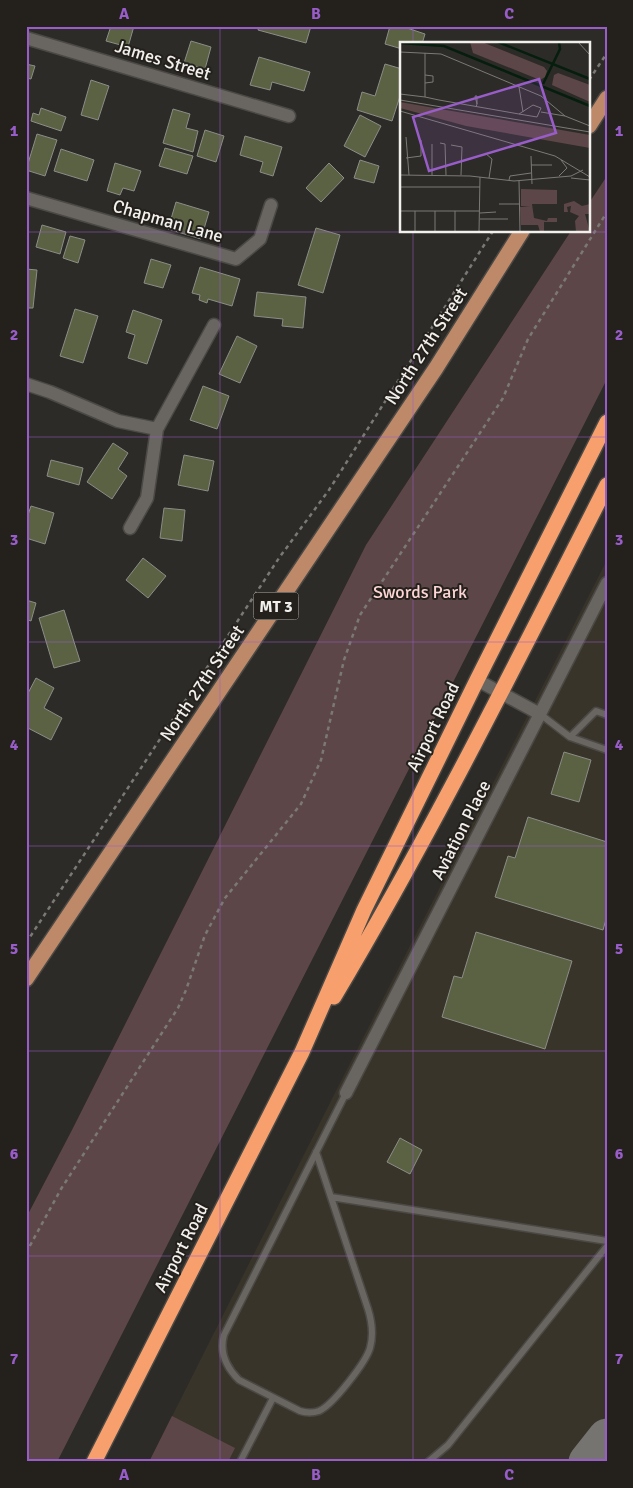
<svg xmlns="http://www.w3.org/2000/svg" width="633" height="1488" viewBox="0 0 633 1488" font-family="Signika,sans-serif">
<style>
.built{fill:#39342a}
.green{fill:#5d4647}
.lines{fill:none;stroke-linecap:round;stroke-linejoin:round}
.taxiway{stroke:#767470;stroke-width:39}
.building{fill:#5b6244;stroke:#8b8d87}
.lane-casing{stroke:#4b4945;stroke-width:9}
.street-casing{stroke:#4b4945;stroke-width:15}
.primary-casing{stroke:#4b4945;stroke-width:18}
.highway-casing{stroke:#4b4945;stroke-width:18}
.path{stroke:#7b7975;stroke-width:2.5;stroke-dasharray:4 4;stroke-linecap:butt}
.lane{stroke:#696661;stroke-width:6}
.street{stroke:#696661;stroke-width:12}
.primary{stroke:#be8969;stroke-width:15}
.highway{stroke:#f7a06e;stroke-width:15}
.grid{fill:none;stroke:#995dca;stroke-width:1;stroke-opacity:0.55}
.labels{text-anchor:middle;stroke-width:4;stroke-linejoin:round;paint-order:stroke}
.shield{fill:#24211d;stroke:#b4b2af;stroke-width:1}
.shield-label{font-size:16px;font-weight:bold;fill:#f2f0ed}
.street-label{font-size:18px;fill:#f2f0ed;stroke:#24211d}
.park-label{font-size:18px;fill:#fdd5d5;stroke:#24211d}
.inset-river{fill:none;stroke:#051e0d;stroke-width:2.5}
.inset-road{fill:none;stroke:#7c7a76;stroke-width:1}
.view{fill:#995dca;fill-opacity:0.15;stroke:#995dca;stroke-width:2.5}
.inset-edge{fill:none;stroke:#f2f0ed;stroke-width:2.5}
.neatline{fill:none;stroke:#995dca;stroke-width:2}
.grid-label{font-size:16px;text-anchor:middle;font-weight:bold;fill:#995dca}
</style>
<rect width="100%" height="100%" fill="#2d2b27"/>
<!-- built -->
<path class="built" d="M 607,560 L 607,1462 L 149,1462 L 337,1089 Z"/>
<!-- green -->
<path class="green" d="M 607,176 L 607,379 L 57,1462 L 26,1462 L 26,1218 L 72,1130 L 366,545 L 571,231 L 589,231 L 589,203 Z
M 172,1416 L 235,1448 L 228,1462 L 149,1462 Z"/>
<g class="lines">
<!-- taxiway -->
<path class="taxiway" d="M 588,1462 L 607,1438"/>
</g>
<!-- building -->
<path class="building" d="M 111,26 L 134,26 L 128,47 L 106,41 Z
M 259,26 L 311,26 L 306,43 L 258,30 Z
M 390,26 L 401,26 L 425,34 L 422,44 L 402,44 L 402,49 L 385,44 Z
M 191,41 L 211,47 L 205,69 L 184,63 Z
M 259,57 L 310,72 L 304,91 L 272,82 L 270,90 L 250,85 Z
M 26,64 L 35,66 L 31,79 L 26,78 Z
M 385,64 L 402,69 L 402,90 L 392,121 L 357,110 L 362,92 L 375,96 Z
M 91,80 L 109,86 L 98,120 L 81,115 Z
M 41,108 L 66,117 L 61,131 L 31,121 L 33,113 L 39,115 Z
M 173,109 L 190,114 L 186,128 L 198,131 L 193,152 L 163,143 Z
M 360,115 L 381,126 L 365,157 L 344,146 Z
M 205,130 L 224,136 L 216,162 L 197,156 Z
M 37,134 L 57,140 L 45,176 L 26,170 Z
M 245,136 L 282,147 L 273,176 L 260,172 L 263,162 L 240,155 Z
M 165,148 L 193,156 L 187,174 L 159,166 Z
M 61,149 L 94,160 L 87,181 L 54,171 Z
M 360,160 L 379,166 L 374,183 L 354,178 Z
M 115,163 L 141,171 L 134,191 L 123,188 L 120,195 L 107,191 Z
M 329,163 L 344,178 L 321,202 L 306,188 Z
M 176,202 L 209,212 L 201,239 L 168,229 Z
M 42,225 L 66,232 L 60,254 L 36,247 Z
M 316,228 L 340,235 L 323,293 L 298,285 Z
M 70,236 L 85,240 L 78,263 L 63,258 Z
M 151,259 L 171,265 L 163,288 L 144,283 Z
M 200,267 L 240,279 L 232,306 L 208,299 L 207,303 L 199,300 L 200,295 L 192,293 Z
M 26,269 L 37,270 L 33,308 L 26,308 Z
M 257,292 L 306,297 L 303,328 L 282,326 L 283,319 L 254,316 Z
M 75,309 L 98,316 L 83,363 L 60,356 Z
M 133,310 L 162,320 L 147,364 L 128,358 L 135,335 L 126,332 Z
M 237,336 L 257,346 L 240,383 L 219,374 Z
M 203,386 L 229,396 L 217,429 L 190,420 Z
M 113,443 L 128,453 L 118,469 L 127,476 L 112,499 L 87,482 Z
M 184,455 L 214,461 L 208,491 L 178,485 Z
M 51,460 L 83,468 L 79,485 L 47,476 Z
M 31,506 L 54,513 L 45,544 L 26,538 L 26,521 Z
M 164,508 L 185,510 L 182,541 L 160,538 Z
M 143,558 L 166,576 L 148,598 L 126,580 Z
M 26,600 L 36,603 L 31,621 L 26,619 Z
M 64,610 L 80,661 L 54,668 L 39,618 Z
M 36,678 L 54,688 L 44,708 L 62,718 L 51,740 L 26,727 L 26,697 Z
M 564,752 L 591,760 L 579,802 L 551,794 Z
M 528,817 L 607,842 L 607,916 L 603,930 L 495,897 L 508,856 L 515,858 Z
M 476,932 L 572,961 L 545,1049 L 442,1017 L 454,976 L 462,978 Z
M 400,1138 L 422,1150 L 410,1174 L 387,1162 Z"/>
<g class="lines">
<!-- lane casing -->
<g class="lane-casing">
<path id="lane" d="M 540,714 L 570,737 L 607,750
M 570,737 L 596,711 L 607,715
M 316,1152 L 368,1309 C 372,1322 374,1334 370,1348 C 366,1362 333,1405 319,1411 C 313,1413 307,1413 300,1411 L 239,1380 C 227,1368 219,1353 224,1335 L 346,1093
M 331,1197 L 607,1241
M 240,1462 L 273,1398
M 428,1462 L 448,1445 L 607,1246"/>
</g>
<!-- street casing -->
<g class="street-casing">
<path id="street" d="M 26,38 L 289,116
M 26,198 L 236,259 L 260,239 L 271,205
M 26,384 L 50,392 L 118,421 L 157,429 L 214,325
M 130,528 L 147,498 L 157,429
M 477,680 L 540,714
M 346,1093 L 607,583"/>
</g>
<!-- primary casing -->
<g class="primary-casing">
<path id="primary" d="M 589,126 L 607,98
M 26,979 L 436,368 L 522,231"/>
</g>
<!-- highway casing -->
<g class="highway-casing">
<path id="highway" d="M 334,997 C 433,831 519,657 607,485
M 94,1462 L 302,1052 L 364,910 L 477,680 L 607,422"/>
</g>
<!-- path -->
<path class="path" d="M 589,80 L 607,53
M 26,943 L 279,558 L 329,490 L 493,231
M 26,1253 L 61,1189 L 178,1008 L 186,990 L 205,935 L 225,898 L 301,804 L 321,760 L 344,660 L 360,615 L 503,398 L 528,339 L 607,212"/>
<!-- lane -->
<use href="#lane" class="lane"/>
<!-- street -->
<use href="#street" class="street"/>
<!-- primary -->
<use href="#primary" class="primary"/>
<!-- highway -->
<use href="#highway" class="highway"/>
</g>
<!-- grid -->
<path class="grid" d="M 220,26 L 220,1462M 413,26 L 413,44M 413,231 L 413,1462M 26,232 L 607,232M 26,437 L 607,437M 26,642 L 607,642M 26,846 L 607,846M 26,1051 L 607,1051M 26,1256 L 607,1256"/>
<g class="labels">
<!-- shield labels -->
<rect class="shield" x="253.5" y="592.5" width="45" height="27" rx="4"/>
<g class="shield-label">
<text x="276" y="612">MT 3</text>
</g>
<!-- street labels -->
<g class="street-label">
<text transform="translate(163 60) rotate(17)" y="6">James Street</text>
<text transform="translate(168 221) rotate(16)" y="6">Chapman Lane</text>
<text transform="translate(426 346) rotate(-57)" y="6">North 27th Street</text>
<text transform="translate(202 683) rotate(-56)" y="6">North 27th Street</text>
<text transform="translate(433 727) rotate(-64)" y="6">Airport Road</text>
<text transform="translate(461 830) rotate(-63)" y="6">Aviation Place</text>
<text transform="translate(181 1248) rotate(-63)" y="6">Airport Road</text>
</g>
<!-- park labels -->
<g class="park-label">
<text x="420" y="598">Swords Park</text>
</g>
</g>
<!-- overview -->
<g transform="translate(400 42)">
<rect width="190" height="190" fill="#2d2b27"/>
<path d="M 70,0 L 82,0 L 144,25 L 147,29 L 145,35 L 140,38 L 73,11 ZM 158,31 L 190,43 L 190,60 L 152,43 L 154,33 ZM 0,60 L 190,93 L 190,106 L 66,84 L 0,66 ZM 121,147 L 157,148 L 157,162 L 132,162 L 134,176 L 147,179 L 148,176 L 157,176 L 157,180 L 144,180 L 144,190 L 153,190 L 140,190 L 138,183 L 121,183 L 120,165 L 130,165 L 121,164 ZM 174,159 L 182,164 L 190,162 L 190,172 L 185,172 L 190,190 L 176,190 L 175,179 L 179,174 L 170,170 L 171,164 L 167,165 L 168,170 L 164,170 L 164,162 Z" fill="#5d4647"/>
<path class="inset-river" d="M 98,0 L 190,37M 0,1 L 44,4 L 190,64M 143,42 L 160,7 L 159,0"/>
<path class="inset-road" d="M 178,0 L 190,13M 0,10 L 41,12 L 141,54 L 165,74M 25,11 L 25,55M 25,41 L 33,40 L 33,34 L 25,33M 119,45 L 123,70M 0,52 L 25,55 L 39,58 L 119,72 L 137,75 L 141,66 L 133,63 L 119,72M 0,58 L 190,90M 76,65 L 77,62 L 77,54 L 75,54 L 77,62M 0,69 L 155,114 L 190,135M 141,70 L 165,74 L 190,84M 6,95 L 9,133M 40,101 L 45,102 L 46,133M 32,102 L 32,133M 51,103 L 62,105 L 61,133M 85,111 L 92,117 L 89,136M 131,114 L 132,142M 6,116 L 21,114 L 21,98M 131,123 L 152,123M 0,133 L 70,134 L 114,139 L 171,134 L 183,128M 159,134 L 167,126 L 161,118M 171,136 L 190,138M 109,138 L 110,134 L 131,131M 119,139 L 120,190M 0,145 L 80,145M 99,162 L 120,162M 0,169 L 79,169M 80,171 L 96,170M 80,177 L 108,177M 15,190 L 15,169M 35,190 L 35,169M 55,190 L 55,169M 79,190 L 80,135"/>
<path class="view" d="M 139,37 L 156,91 L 29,129 L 13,75 Z"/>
<rect width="190" height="190" class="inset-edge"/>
</g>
<!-- border -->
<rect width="633" height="1488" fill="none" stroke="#24211d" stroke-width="55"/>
<rect x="28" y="28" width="578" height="1432" class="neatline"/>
<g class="grid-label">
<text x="124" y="19">A</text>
<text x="316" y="19">B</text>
<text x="509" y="19">C</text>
<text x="14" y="136">1</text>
<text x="619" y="136">1</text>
<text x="14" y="340">2</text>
<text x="619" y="340">2</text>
<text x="14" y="545">3</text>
<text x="619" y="545">3</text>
<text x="14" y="750">4</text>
<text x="619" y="750">4</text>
<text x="14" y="954">5</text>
<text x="619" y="954">5</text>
<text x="14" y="1159">6</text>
<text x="619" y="1159">6</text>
<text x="14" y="1364">7</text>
<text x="619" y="1364">7</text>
<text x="124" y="1480">A</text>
<text x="316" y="1480">B</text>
<text x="509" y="1480">C</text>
</g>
</svg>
